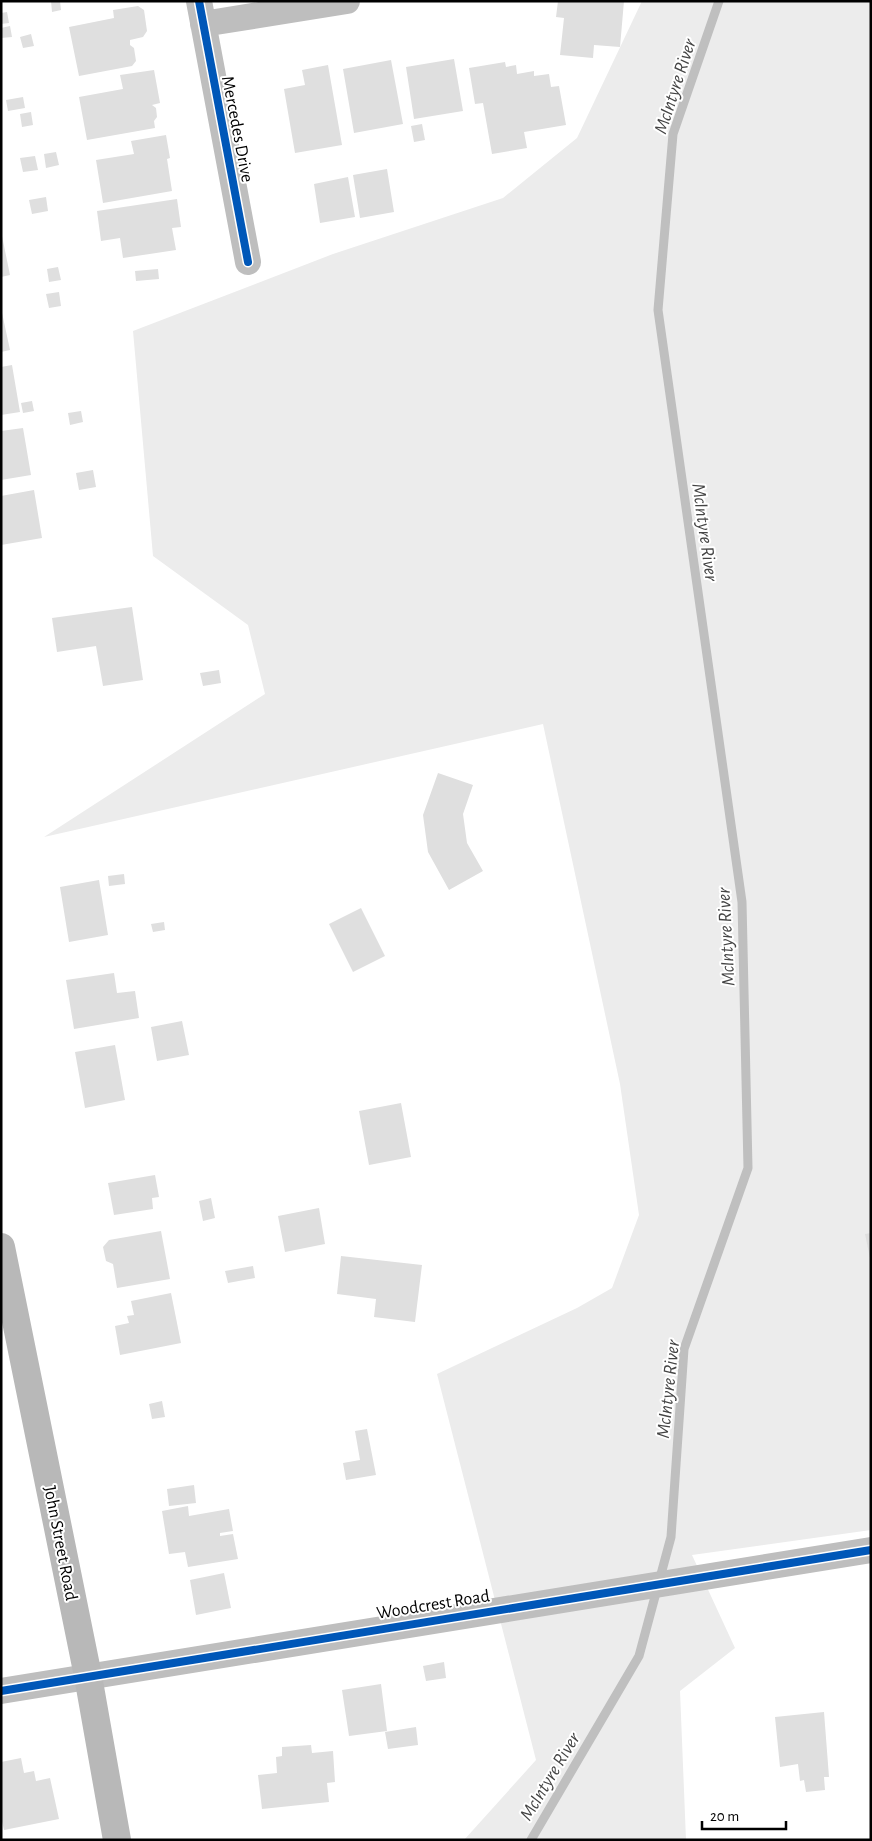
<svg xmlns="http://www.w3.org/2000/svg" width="872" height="1841" viewBox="0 0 872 1841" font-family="'Alegreya Sans',sans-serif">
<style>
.green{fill:#ececec}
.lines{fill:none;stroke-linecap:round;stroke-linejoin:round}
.stream{stroke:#bfbfbf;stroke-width:9}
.building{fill:#dfdfdf}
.minor{stroke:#bebebe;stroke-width:26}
.secondary{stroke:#b8b8b8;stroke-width:28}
.cycleway-casing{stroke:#fff;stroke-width:11}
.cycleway{stroke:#0057b8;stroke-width:8}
.labels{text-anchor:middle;stroke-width:4;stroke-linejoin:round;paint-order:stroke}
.street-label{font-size:18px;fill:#000;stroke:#fff}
.water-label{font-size:19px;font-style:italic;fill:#444;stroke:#fff}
</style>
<rect width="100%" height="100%" fill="#fff"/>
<!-- green -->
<path class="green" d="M 642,1 L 871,1 L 871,1530 L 692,1555 L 735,1648 L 680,1691 L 686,1840 L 464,1840 L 536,1760 L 437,1374 L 577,1308 L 612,1288 L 639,1215 L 620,1084 L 543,724 L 44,837 L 265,694 L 248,625 L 153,556 L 133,331 L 333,254 L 503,198 L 577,138 Z"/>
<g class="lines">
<!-- stream -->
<path class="stream" d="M 531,1840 L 639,1656 L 671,1537 L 684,1349 L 748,1168 L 742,902 L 658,310 L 673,134 L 719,1"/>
</g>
<!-- building -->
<path class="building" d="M 51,1 L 60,1 L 61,10 L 52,12 Z
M 558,1 L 624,1 L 620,47 L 594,45 L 593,58 L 560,55 L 564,18 L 556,17 Z
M 138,6 L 144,10 L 147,31 L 143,37 L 130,40 L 130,45 L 134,48 L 136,61 L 132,66 L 79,76 L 69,27 L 114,18 L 113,10 Z
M 7,12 L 9,23 L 1,24 L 1,13 Z
M 10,26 L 12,37 L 1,38 L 1,28 Z
M 31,34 L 34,46 L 23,48 L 20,37 Z
M 454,59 L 463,111 L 414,119 L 406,67 Z
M 391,60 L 403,124 L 354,133 L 343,69 Z
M 505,62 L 506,67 L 516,65 L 517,74 L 534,71 L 534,76 L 549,74 L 551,87 L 559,86 L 566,125 L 524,132 L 527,148 L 492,154 L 483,103 L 475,104 L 469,68 Z
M 328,65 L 342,145 L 295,153 L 284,89 L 305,85 L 302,70 Z
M 154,70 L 160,103 L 152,105 L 156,108 L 157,117 L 154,121 L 155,128 L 87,140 L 79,97 L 123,89 L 120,75 Z
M 23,97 L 25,108 L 8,111 L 6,100 Z
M 31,112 L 33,125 L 22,127 L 20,114 Z
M 422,124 L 425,140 L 414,142 L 411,126 Z
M 166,135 L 170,158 L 167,159 L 172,191 L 103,203 L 96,160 L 134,154 L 131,141 Z
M 56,152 L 59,165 L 46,168 L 44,154 Z
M 35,156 L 38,170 L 23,172 L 20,158 Z
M 387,169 L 394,212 L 360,218 L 353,175 Z
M 348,177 L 355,217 L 320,223 L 314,184 Z
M 46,197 L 48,211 L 32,214 L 29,200 Z
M 177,199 L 181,227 L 172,228 L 176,250 L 123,258 L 120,238 L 101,241 L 97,211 Z
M 2,236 L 10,275 L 1,277 L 1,237 Z
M 58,267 L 61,280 L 49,282 L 47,269 Z
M 158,269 L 159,279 L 136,281 L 135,271 Z
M 59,292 L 61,306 L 49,308 L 46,294 Z
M 1,308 L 10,350 L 1,352 Z
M 12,365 L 20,412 L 1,415 L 1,367 Z
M 32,401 L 34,411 L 23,413 L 21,403 Z
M 81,411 L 83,422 L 70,425 L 68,413 Z
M 23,428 L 31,475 L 1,480 L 1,431 Z
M 93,470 L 96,487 L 79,490 L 76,473 Z
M 34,490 L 42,538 L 1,545 L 1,496 Z
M 132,607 L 143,680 L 103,686 L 96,646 L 57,652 L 52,618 Z
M 219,670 L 221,683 L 203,686 L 200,673 Z
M 438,773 L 473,785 L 463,814 L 467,843 L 483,871 L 449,890 L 428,852 L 423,815 Z
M 124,874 L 125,884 L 109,886 L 108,876 Z
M 99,880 L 108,935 L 69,942 L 60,887 Z
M 361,908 L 385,956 L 353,972 L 329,924 Z
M 164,922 L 165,930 L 153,932 L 151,924 Z
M 114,973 L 117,993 L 135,991 L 139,1018 L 74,1029 L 66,980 Z
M 182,1021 L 189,1055 L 157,1061 L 151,1027 Z
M 115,1045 L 125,1100 L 85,1108 L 75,1052 Z
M 401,1103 L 411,1157 L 369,1165 L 359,1111 Z
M 155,1175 L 159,1197 L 152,1198 L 153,1209 L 114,1215 L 108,1183 Z
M 211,1198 L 215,1218 L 203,1221 L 199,1201 Z
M 319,1208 L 325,1244 L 285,1252 L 278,1216 Z
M 161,1231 L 170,1279 L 117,1288 L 113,1264 L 106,1261 L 103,1247 L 109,1240 Z
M 871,1233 L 871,1258 L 870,1258 L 865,1234 Z
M 341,1256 L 422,1265 L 415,1322 L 374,1317 L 376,1299 L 337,1294 Z
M 253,1266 L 255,1278 L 228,1283 L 225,1271 Z
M 171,1293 L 181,1343 L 120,1355 L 115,1326 L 129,1323 L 127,1316 L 134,1315 L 131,1301 Z
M 162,1401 L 165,1417 L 152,1419 L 149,1404 Z
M 367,1429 L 376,1475 L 346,1480 L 343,1463 L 360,1460 L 355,1431 Z
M 194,1485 L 196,1503 L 169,1506 L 167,1489 Z
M 188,1506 L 189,1516 L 229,1509 L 233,1531 L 220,1533 L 220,1536 L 233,1534 L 238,1559 L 188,1567 L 185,1552 L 169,1554 L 162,1511 Z
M 224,1573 L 231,1608 L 196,1615 L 190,1580 Z
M 444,1662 L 446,1678 L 426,1681 L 423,1666 Z
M 381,1684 L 387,1731 L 349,1736 L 342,1690 Z
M 824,1712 L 829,1777 L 824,1777 L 825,1790 L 806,1792 L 804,1780 L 800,1781 L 798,1764 L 780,1767 L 775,1717 Z
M 416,1727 L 418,1745 L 388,1749 L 385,1732 Z
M 311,1745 L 312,1753 L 333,1751 L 335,1782 L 327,1783 L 329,1802 L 262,1809 L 258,1775 L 277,1773 L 276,1757 L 282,1756 L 282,1747 Z
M 21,1758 L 24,1773 L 34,1771 L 36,1781 L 50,1778 L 59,1819 L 4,1830 L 1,1817 L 1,1762 Z"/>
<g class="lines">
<!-- minor -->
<path class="minor" d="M 199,1 L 248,262
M 203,24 L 347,1
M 1,1691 L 871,1550"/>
<!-- secondary -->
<path class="secondary" d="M 1,1247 L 88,1676 L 117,1840"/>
<!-- cycleway casing -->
<g class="cycleway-casing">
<path id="cycleway" d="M 199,1 L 248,262
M 1,1691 L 871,1550"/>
</g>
<!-- cycleway -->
<use href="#cycleway" class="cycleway"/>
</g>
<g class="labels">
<!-- street labels -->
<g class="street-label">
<text transform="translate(238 129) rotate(79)" y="6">Mercedes Drive</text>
<text transform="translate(61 1543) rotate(79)" y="6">John Street Road</text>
<text transform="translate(433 1604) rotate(-9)" y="6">Woodcrest Road</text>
</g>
<!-- water labels -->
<g class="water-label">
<text transform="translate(674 86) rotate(-72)" y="7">McIntyre River</text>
<text transform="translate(706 532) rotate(82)" y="7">McIntyre River</text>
<text transform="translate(725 937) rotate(-93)" y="7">McIntyre River</text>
<text transform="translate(667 1389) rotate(-84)" y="7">McIntyre River</text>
<text transform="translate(549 1776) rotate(-59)" y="7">McIntyre River</text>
</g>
</g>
<!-- border -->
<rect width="872" height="1841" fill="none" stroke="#000000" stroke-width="5"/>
<!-- scale -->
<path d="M702 1821v8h84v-8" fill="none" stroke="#000000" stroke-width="2.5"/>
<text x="710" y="1821" font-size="15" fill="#000000" stroke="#ffffff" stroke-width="4" paint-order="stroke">20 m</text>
</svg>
